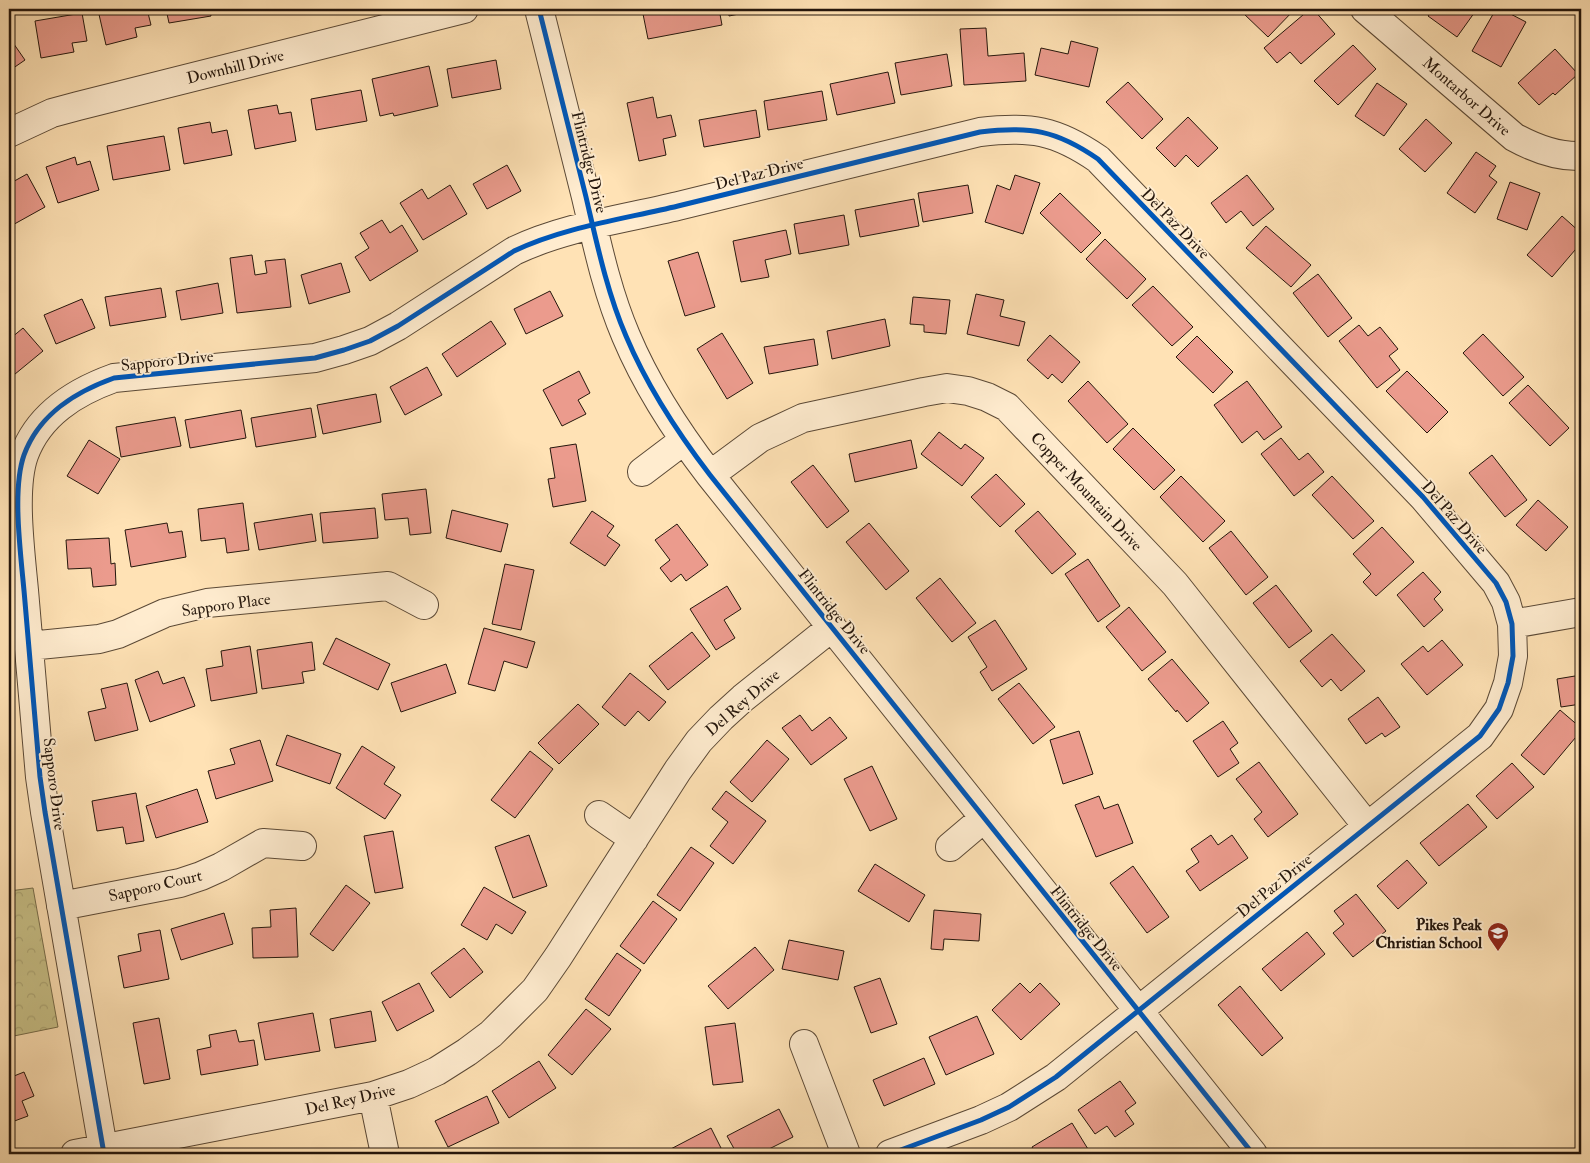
<svg xmlns="http://www.w3.org/2000/svg" width="1590" height="1163" viewBox="0 0 1590 1163" font-family="'IM FELL Double Pica',serif">
<style>
.park{fill:url(#park-crowns);stroke:#766c4a}
.building{fill:#eb9b8d;stroke:#24160c}
.lines{fill:none;stroke-linecap:round;stroke-linejoin:round}
.minor-casing{stroke:#5b4936;stroke-width:30}
.minor{stroke:#ffeccf;stroke-width:28}
.cycleway-casing{stroke:#ffeccf;stroke-width:8}
.cycleway{stroke:#0057b8;stroke-width:5}
.labels{text-anchor:middle;stroke-width:4;stroke-linejoin:round;paint-order:stroke}
.street-label{font-size:16px;fill:#24160c;stroke:#ffeccf}
.poi-label{font-size:16px;font-weight:bold;fill:#24160c;stroke:#ffeccf;text-anchor:end}
</style>
<defs>
<pattern id="park-crowns" width="20" height="18" patternUnits="userSpaceOnUse" patternTransform="scale(1.25)"><rect width="20" height="18" fill="#c8c188"/><path d="M2 6a3 3 0 1 1 6 0M12 15a3 3 0 1 1 6 0" fill="none" stroke="#aca574"/></pattern>
</defs>
<rect width="100%" height="100%" fill="#ffe2b5"/>
<filter id="stains"><feTurbulence type="fractalNoise" baseFrequency=".004" numOctaves="4"/><feColorMatrix values="0 0 0 0 .2 0 0 0 0 .09 0 0 0 0 .02 0 0 0 .5 -.17"/></filter>
<radialGradient id="worn" r=".72"><stop offset=".6" stop-color="#630" stop-opacity="0"/><stop offset="1" stop-color="#630" stop-opacity=".3"/></radialGradient>
<!-- park -->
<path class="park" d="M 33,888 L 58,1027 L 9,1037 L 9,891 Z"/>
<!-- building -->
<path class="building" d="M 103,9 L 147,9 L 151,25 L 135,28 L 137,37 L 106,45 L 98,10 Z
M 166,9 L 210,9 L 211,16 L 169,23 Z
M 660,9 L 719,9 L 722,25 L 648,39 L 643,14 L 660,11 Z
M 728,9 L 763,9 L 729,16 Z
M 1247,9 L 1295,9 L 1268,37 L 1243,13 Z
M 1310,9 L 1313,9 L 1335,34 L 1301,64 L 1290,52 L 1277,63 L 1264,48 Z
M 1433,9 L 1477,9 L 1457,37 L 1428,16 Z
M 1496,9 L 1501,9 L 1526,22 L 1501,67 L 1472,51 Z
M 82,13 L 87,41 L 72,43 L 74,52 L 41,58 L 35,21 Z
M 986,28 L 988,56 L 1024,53 L 1026,81 L 964,85 L 960,29 Z
M 9,37 L 25,60 L 9,71 Z
M 1071,41 L 1098,48 L 1089,87 L 1035,75 L 1041,48 L 1068,54 Z
M 1353,45 L 1376,69 L 1338,105 L 1314,81 Z
M 1555,49 L 1578,74 L 1555,95 L 1553,93 L 1539,105 L 1518,83 Z
M 947,54 L 952,86 L 901,95 L 895,63 Z
M 496,60 L 501,89 L 452,98 L 447,69 Z
M 429,66 L 438,106 L 394,116 L 393,113 L 380,116 L 372,79 Z
M 888,72 L 895,103 L 837,115 L 830,84 Z
M 1128,82 L 1163,119 L 1142,139 L 1106,102 Z
M 1377,83 L 1407,104 L 1384,136 L 1355,116 Z
M 361,90 L 367,121 L 316,130 L 311,99 Z
M 822,91 L 827,120 L 768,130 L 764,101 Z
M 653,97 L 657,118 L 671,115 L 676,136 L 663,139 L 666,155 L 639,161 L 627,103 Z
M 277,105 L 279,114 L 291,112 L 296,141 L 255,149 L 248,110 Z
M 756,110 L 760,137 L 704,147 L 699,120 Z
M 1188,117 L 1218,148 L 1198,167 L 1186,155 L 1175,167 L 1156,148 Z
M 1426,119 L 1452,143 L 1425,172 L 1399,149 Z
M 210,122 L 212,133 L 227,130 L 232,155 L 184,164 L 178,128 Z
M 164,136 L 170,170 L 113,180 L 107,146 Z
M 1476,152 L 1496,166 L 1489,176 L 1497,182 L 1475,213 L 1447,193 Z
M 75,157 L 77,165 L 90,161 L 99,190 L 58,203 L 46,167 Z
M 507,165 L 521,191 L 487,209 L 473,184 Z
M 27,174 L 45,207 L 9,227 L 9,184 Z
M 1015,175 L 1040,183 L 1023,234 L 985,222 L 997,185 L 1010,190 Z
M 1247,175 L 1274,209 L 1253,226 L 1241,211 L 1226,223 L 1211,203 Z
M 1510,182 L 1540,193 L 1527,230 L 1497,219 Z
M 450,185 L 467,214 L 423,240 L 400,203 L 422,189 L 428,199 Z
M 968,185 L 973,213 L 923,222 L 918,193 Z
M 1060,193 L 1101,233 L 1081,253 L 1040,213 Z
M 914,199 L 919,226 L 860,237 L 855,210 Z
M 844,215 L 849,245 L 799,254 L 794,224 Z
M 1562,216 L 1581,233 L 1581,243 L 1552,277 L 1527,255 Z
M 382,220 L 390,233 L 402,225 L 418,251 L 370,281 L 355,257 L 369,248 L 360,233 Z
M 1266,226 L 1311,265 L 1291,287 L 1246,248 Z
M 786,230 L 791,254 L 765,260 L 769,277 L 741,282 L 733,241 Z
M 1105,239 L 1146,279 L 1127,299 L 1086,259 Z
M 698,252 L 715,307 L 685,316 L 668,261 Z
M 252,255 L 255,275 L 267,273 L 265,261 L 285,259 L 291,307 L 237,313 L 230,258 Z
M 341,263 L 350,292 L 309,304 L 301,275 Z
M 1318,274 L 1352,318 L 1328,337 L 1293,293 Z
M 218,283 L 223,313 L 181,320 L 176,291 Z
M 1153,286 L 1193,327 L 1172,346 L 1132,305 Z
M 161,288 L 166,317 L 110,326 L 105,297 Z
M 550,291 L 563,316 L 526,334 L 514,309 Z
M 976,294 L 1004,300 L 1000,316 L 1025,322 L 1019,346 L 967,334 Z
M 913,297 L 950,300 L 946,334 L 924,332 L 924,325 L 910,324 Z
M 82,299 L 95,328 L 56,344 L 44,315 Z
M 885,319 L 890,346 L 832,359 L 827,331 Z
M 491,321 L 506,344 L 457,377 L 442,354 Z
M 1359,325 L 1368,336 L 1380,327 L 1398,349 L 1389,356 L 1400,370 L 1377,388 L 1339,341 Z
M 23,328 L 43,351 L 9,379 L 9,335 L 11,338 Z
M 722,333 L 753,383 L 727,399 L 697,349 Z
M 1483,334 L 1524,377 L 1503,396 L 1463,353 Z
M 1050,335 L 1080,362 L 1062,383 L 1052,374 L 1048,379 L 1027,360 Z
M 1197,336 L 1233,372 L 1213,393 L 1176,357 Z
M 814,339 L 818,365 L 769,374 L 764,347 Z
M 427,367 L 442,395 L 405,415 L 390,387 Z
M 579,371 L 590,393 L 578,400 L 586,414 L 562,426 L 543,390 Z
M 1407,371 L 1448,412 L 1427,433 L 1386,391 Z
M 1088,381 L 1128,424 L 1107,443 L 1068,401 Z
M 1247,381 L 1282,427 L 1264,440 L 1257,431 L 1242,443 L 1214,405 Z
M 1528,385 L 1569,428 L 1550,446 L 1509,403 Z
M 376,394 L 381,422 L 323,434 L 317,405 Z
M 311,408 L 316,437 L 256,447 L 251,418 Z
M 241,410 L 246,438 L 190,448 L 185,420 Z
M 175,417 L 181,446 L 121,457 L 116,427 Z
M 1133,428 L 1175,470 L 1154,490 L 1113,449 Z
M 939,432 L 961,449 L 965,444 L 984,458 L 962,486 L 921,454 Z
M 1281,438 L 1299,460 L 1308,453 L 1324,472 L 1294,496 L 1261,454 Z
M 89,440 L 120,459 L 98,494 L 67,476 Z
M 911,440 L 917,468 L 855,482 L 849,454 Z
M 576,444 L 586,501 L 553,507 L 548,479 L 555,478 L 550,448 Z
M 1492,455 L 1527,500 L 1505,517 L 1469,473 Z
M 813,465 L 849,511 L 827,528 L 791,482 Z
M 996,474 L 1025,504 L 1000,527 L 971,497 Z
M 1181,476 L 1225,521 L 1203,542 L 1160,497 Z
M 1332,476 L 1374,521 L 1353,539 L 1312,495 Z
M 426,489 L 431,533 L 410,535 L 408,518 L 385,520 L 382,494 Z
M 1538,500 L 1568,527 L 1546,551 L 1516,525 Z
M 243,503 L 249,550 L 227,553 L 225,538 L 201,541 L 198,509 Z
M 375,508 L 378,538 L 323,543 L 320,513 Z
M 452,510 L 508,524 L 501,552 L 446,538 Z
M 592,511 L 614,526 L 607,536 L 620,545 L 605,566 L 570,543 Z
M 1038,511 L 1076,554 L 1052,574 L 1015,531 Z
M 312,514 L 316,541 L 259,550 L 254,523 Z
M 167,523 L 169,533 L 182,531 L 186,557 L 131,567 L 125,530 Z
M 869,523 L 909,571 L 886,590 L 846,542 Z
M 677,524 L 708,565 L 686,581 L 681,574 L 671,582 L 660,568 L 670,560 L 655,540 Z
M 1382,527 L 1414,562 L 1376,596 L 1363,582 L 1371,574 L 1353,554 Z
M 1231,531 L 1268,577 L 1246,595 L 1209,548 Z
M 109,538 L 111,564 L 115,563 L 116,585 L 93,587 L 91,568 L 68,569 L 66,540 Z
M 1088,559 L 1120,606 L 1098,622 L 1065,574 Z
M 505,564 L 534,570 L 521,630 L 492,624 Z
M 1423,572 L 1441,592 L 1434,599 L 1443,610 L 1424,627 L 1397,595 Z
M 940,578 L 976,623 L 952,642 L 916,598 Z
M 1276,585 L 1312,631 L 1289,648 L 1253,603 Z
M 727,586 L 741,609 L 724,620 L 735,638 L 716,650 L 690,609 Z
M 1129,607 L 1166,652 L 1142,671 L 1106,627 Z
M 995,620 L 1027,669 L 992,691 L 980,672 L 987,667 L 968,637 Z
M 484,628 L 535,642 L 527,668 L 504,661 L 495,691 L 468,684 Z
M 692,632 L 710,656 L 668,690 L 649,666 Z
M 1332,634 L 1365,671 L 1341,691 L 1331,679 L 1322,687 L 1300,661 Z
M 336,638 L 390,664 L 378,690 L 323,664 Z
M 1442,640 L 1463,665 L 1427,695 L 1401,664 L 1423,646 L 1428,652 Z
M 312,642 L 315,670 L 302,672 L 304,683 L 262,689 L 257,650 Z
M 250,646 L 257,693 L 211,701 L 206,669 L 223,666 L 221,651 Z
M 1172,659 L 1209,703 L 1187,722 L 1177,710 L 1176,712 L 1148,679 Z
M 446,664 L 456,693 L 401,712 L 391,683 Z
M 158,671 L 163,684 L 184,677 L 195,706 L 150,722 L 135,680 Z
M 630,673 L 666,702 L 649,721 L 638,711 L 625,726 L 602,707 Z
M 1581,675 L 1581,704 L 1561,707 L 1557,679 Z
M 127,683 L 138,730 L 95,741 L 88,712 L 106,708 L 101,689 Z
M 1019,683 L 1055,727 L 1033,744 L 998,699 Z
M 1378,697 L 1400,727 L 1385,737 L 1382,733 L 1366,744 L 1348,719 Z
M 578,704 L 599,724 L 559,764 L 538,743 Z
M 1560,710 L 1581,728 L 1581,731 L 1544,775 L 1521,755 Z
M 800,715 L 812,731 L 830,717 L 847,738 L 811,765 L 782,728 Z
M 1223,721 L 1238,743 L 1230,749 L 1239,763 L 1218,777 L 1193,741 Z
M 1079,731 L 1093,774 L 1063,784 L 1050,740 Z
M 287,735 L 341,754 L 330,784 L 276,765 Z
M 260,740 L 273,781 L 216,799 L 208,771 L 235,764 L 230,749 Z
M 767,740 L 789,759 L 752,802 L 730,782 Z
M 362,746 L 395,767 L 384,784 L 401,795 L 385,819 L 336,788 Z
M 530,751 L 553,769 L 515,818 L 491,800 Z
M 1259,762 L 1298,814 L 1268,837 L 1254,819 L 1262,812 L 1236,779 Z
M 1512,763 L 1534,787 L 1497,819 L 1476,796 Z
M 872,766 L 897,819 L 870,831 L 844,779 Z
M 197,789 L 208,822 L 156,838 L 146,806 Z
M 726,791 L 766,821 L 733,864 L 710,846 L 728,822 L 712,809 Z
M 136,793 L 144,841 L 126,844 L 123,827 L 97,831 L 92,801 Z
M 1099,796 L 1104,809 L 1118,804 L 1133,843 L 1096,857 L 1075,805 Z
M 1468,804 L 1487,827 L 1439,866 L 1420,843 Z
M 393,831 L 403,888 L 375,893 L 364,836 Z
M 529,835 L 547,886 L 513,898 L 495,847 Z
M 1211,835 L 1218,845 L 1232,835 L 1248,858 L 1200,891 L 1186,871 L 1199,862 L 1191,849 Z
M 691,847 L 714,863 L 680,911 L 657,895 Z
M 1407,860 L 1427,883 L 1398,909 L 1377,886 Z
M 875,864 L 925,895 L 909,922 L 858,891 Z
M 1133,866 L 1169,917 L 1147,933 L 1110,883 Z
M 346,885 L 370,903 L 333,951 L 310,934 Z
M 484,887 L 526,912 L 512,934 L 496,924 L 487,940 L 461,925 Z
M 1356,894 L 1386,931 L 1353,957 L 1333,933 L 1344,924 L 1334,911 Z
M 653,901 L 677,919 L 644,964 L 620,946 Z
M 296,908 L 298,957 L 253,958 L 252,928 L 271,927 L 270,910 Z
M 934,910 L 981,914 L 979,941 L 944,939 L 943,950 L 931,949 Z
M 224,913 L 233,944 L 181,960 L 171,929 Z
M 160,930 L 169,979 L 124,988 L 118,956 L 141,951 L 138,934 Z
M 1307,932 L 1325,954 L 1281,991 L 1262,969 Z
M 789,940 L 844,951 L 838,980 L 782,969 Z
M 755,947 L 774,970 L 728,1009 L 708,986 Z
M 464,948 L 483,972 L 450,998 L 431,973 Z
M 617,953 L 641,970 L 609,1016 L 585,999 Z
M 880,978 L 897,1024 L 871,1033 L 854,987 Z
M 419,983 L 434,1011 L 397,1031 L 382,1002 Z
M 1020,983 L 1030,993 L 1040,983 L 1060,1004 L 1021,1040 L 992,1010 Z
M 1240,986 L 1283,1038 L 1262,1056 L 1218,1005 Z
M 586,1009 L 611,1029 L 572,1075 L 548,1055 Z
M 371,1011 L 376,1041 L 335,1048 L 330,1019 Z
M 313,1013 L 320,1051 L 265,1060 L 258,1023 Z
M 977,1016 L 994,1054 L 946,1075 L 929,1037 Z
M 159,1018 L 170,1079 L 144,1084 L 133,1023 Z
M 735,1023 L 743,1082 L 713,1085 L 705,1027 Z
M 236,1030 L 239,1042 L 254,1040 L 258,1065 L 201,1075 L 197,1050 L 211,1047 L 209,1035 Z
M 924,1058 L 935,1084 L 884,1106 L 873,1080 Z
M 539,1061 L 556,1088 L 509,1118 L 492,1091 Z
M 24,1072 L 34,1096 L 22,1101 L 28,1116 L 9,1123 L 9,1078 Z
M 1120,1081 L 1136,1103 L 1125,1111 L 1134,1124 L 1115,1137 L 1107,1126 L 1095,1134 L 1078,1110 Z
M 487,1096 L 499,1123 L 448,1147 L 435,1121 Z
M 779,1109 L 793,1137 L 759,1154 L 737,1154 L 727,1136 Z
M 1072,1123 L 1091,1154 L 1036,1154 L 1032,1147 Z
M 711,1128 L 724,1154 L 666,1154 L 665,1152 Z"/>
<g class="lines">
<!-- minor casing -->
<g class="minor-casing">
<path id="minor" d="M 539,9 C 555,72 570,134 586,197 C 597,244 607,292 626,336 C 647,386 677,432 710,475 L 1253,1154
M 1365,9 L 1514,137 C 1534,148 1557,157 1581,156
M 9,133 L 52,113 L 78,106 L 464,9
M 642,472 L 683,441
M 710,475 L 760,438 L 803,418 L 924,392 L 947,388 L 968,391 L 987,397 L 1007,407 L 1175,584 L 1367,826
M 1512,624 L 1581,612
M 29,646 L 99,639 L 118,634 L 165,613 L 207,603 L 388,586 L 424,605
M 599,815 L 634,839
M 950,847 L 983,819
M 61,906 L 180,883 L 201,876 L 221,867 L 263,843 L 302,846
M 804,1044 L 846,1154
M 373,1096 L 385,1154
M 103,1148 L 45,812 L 40,777 C 35,719 30,661 25,602 C 22,562 11,492 24,455 C 39,414 75,392 114,378 L 315,358 L 344,350 L 370,341 L 398,326 L 514,251 C 564,227 624,219 678,206 C 779,181 879,157 980,132 C 1030,126 1056,130 1098,159 L 1423,497 L 1496,583 L 1506,602 L 1512,624 L 1513,656 L 1508,683 L 1499,709 L 1480,736 L 1056,1077 L 1009,1107 L 981,1120 L 890,1154
M 75,1154 L 373,1096 L 409,1084 L 437,1071 L 467,1052 L 491,1034 L 535,990 L 558,957 L 678,770 L 699,741 L 721,718 L 743,698 L 832,627"/>
</g>
<!-- minor -->
<use href="#minor" class="minor"/>
<!-- cycleway casing -->
<g class="cycleway-casing">
<path id="cycleway" d="M 539,9 C 555,72 570,134 586,197 C 597,244 607,292 626,336 C 647,386 677,432 710,475 L 1253,1154
M 103,1148 L 45,812 L 40,777 C 35,719 30,661 25,602 C 22,562 11,492 24,455 C 39,414 75,392 114,378 L 315,358 L 344,350 L 370,341 L 398,326 L 514,251 C 564,227 624,219 678,206 C 779,181 879,157 980,132 C 1030,126 1056,130 1098,159 L 1423,497 L 1496,583 L 1506,602 L 1512,624 L 1513,656 L 1508,683 L 1499,709 L 1480,736 L 1056,1077 L 1009,1107 L 981,1120 L 890,1154"/>
</g>
<!-- cycleway -->
<use href="#cycleway" class="cycleway"/>
</g>
<!-- icons -->
<defs>
<g id="school-pin" transform="scale(1.125)"><path d="M0 17L-7.5 6A9.5 9.5 0 1 1 7.5 6Z" fill="#8f2418" stroke="#ffeccf"/><path d="M0-5L7-2L0 1L-7-2ZM-4 1L0 2.5L4 1V4Q0 6-4 4Z" fill="#fff"/></g>
</defs>
<g fill-rule="evenodd">
<use href="#school-pin" x="1498" y="933"/>
</g>
<g class="labels">
<!-- street labels -->
<g class="street-label">
<text transform="translate(235 66) rotate(-14)" y="6">Downhill Drive</text>
<text transform="translate(1467 96) rotate(41)" y="6">Montarbor Drive</text>
<text transform="translate(590 162) rotate(76)" y="6">Flintridge Drive</text>
<text transform="translate(759 173) rotate(-14)" y="6">Del Paz Drive</text>
<text transform="translate(1176 223) rotate(46)" y="6">Del Paz Drive</text>
<text transform="translate(167 360) rotate(-6)" y="6">Sapporo Drive</text>
<text transform="translate(1087 491) rotate(47)" y="6">Copper Mountain Drive</text>
<text transform="translate(1455 517) rotate(49)" y="6">Del Paz Drive</text>
<text transform="translate(226 604) rotate(-8)" y="6">Sapporo Place</text>
<text transform="translate(835 611) rotate(51)" y="6">Flintridge Drive</text>
<text transform="translate(742 702) rotate(-41)" y="6">Del Rey Drive</text>
<text transform="translate(55 784) rotate(83)" y="6">Sapporo Drive</text>
<text transform="translate(155 885) rotate(-13)" y="6">Sapporo Court</text>
<text transform="translate(1274 885) rotate(-39)" y="6">Del Paz Drive</text>
<text transform="translate(1087 928) rotate(51)" y="6">Flintridge Drive</text>
<text transform="translate(350 1099) rotate(-13)" y="6">Del Rey Drive</text>
</g>
<!-- poi labels -->
<g class="poi-label">
<text x="1482" y="930">Pikes Peak<tspan x="1482" dy="18">Christian School</tspan></text>
</g>
</g>
<!-- margin -->
<rect width="1590" height="1163" fill="none" stroke="#ffe2b5" stroke-width="30"/>
<rect x="10" y="10" width="1570" height="1143" fill="none" stroke="#24160c" stroke-width="2.5"/>
<rect x="15" y="15" width="1560" height="1133" fill="none" stroke="#24160c"/>
<rect width="100%" height="100%" filter="url(#stains)"/>
<rect width="100%" height="100%" fill="url(#worn)"/>
</svg>
